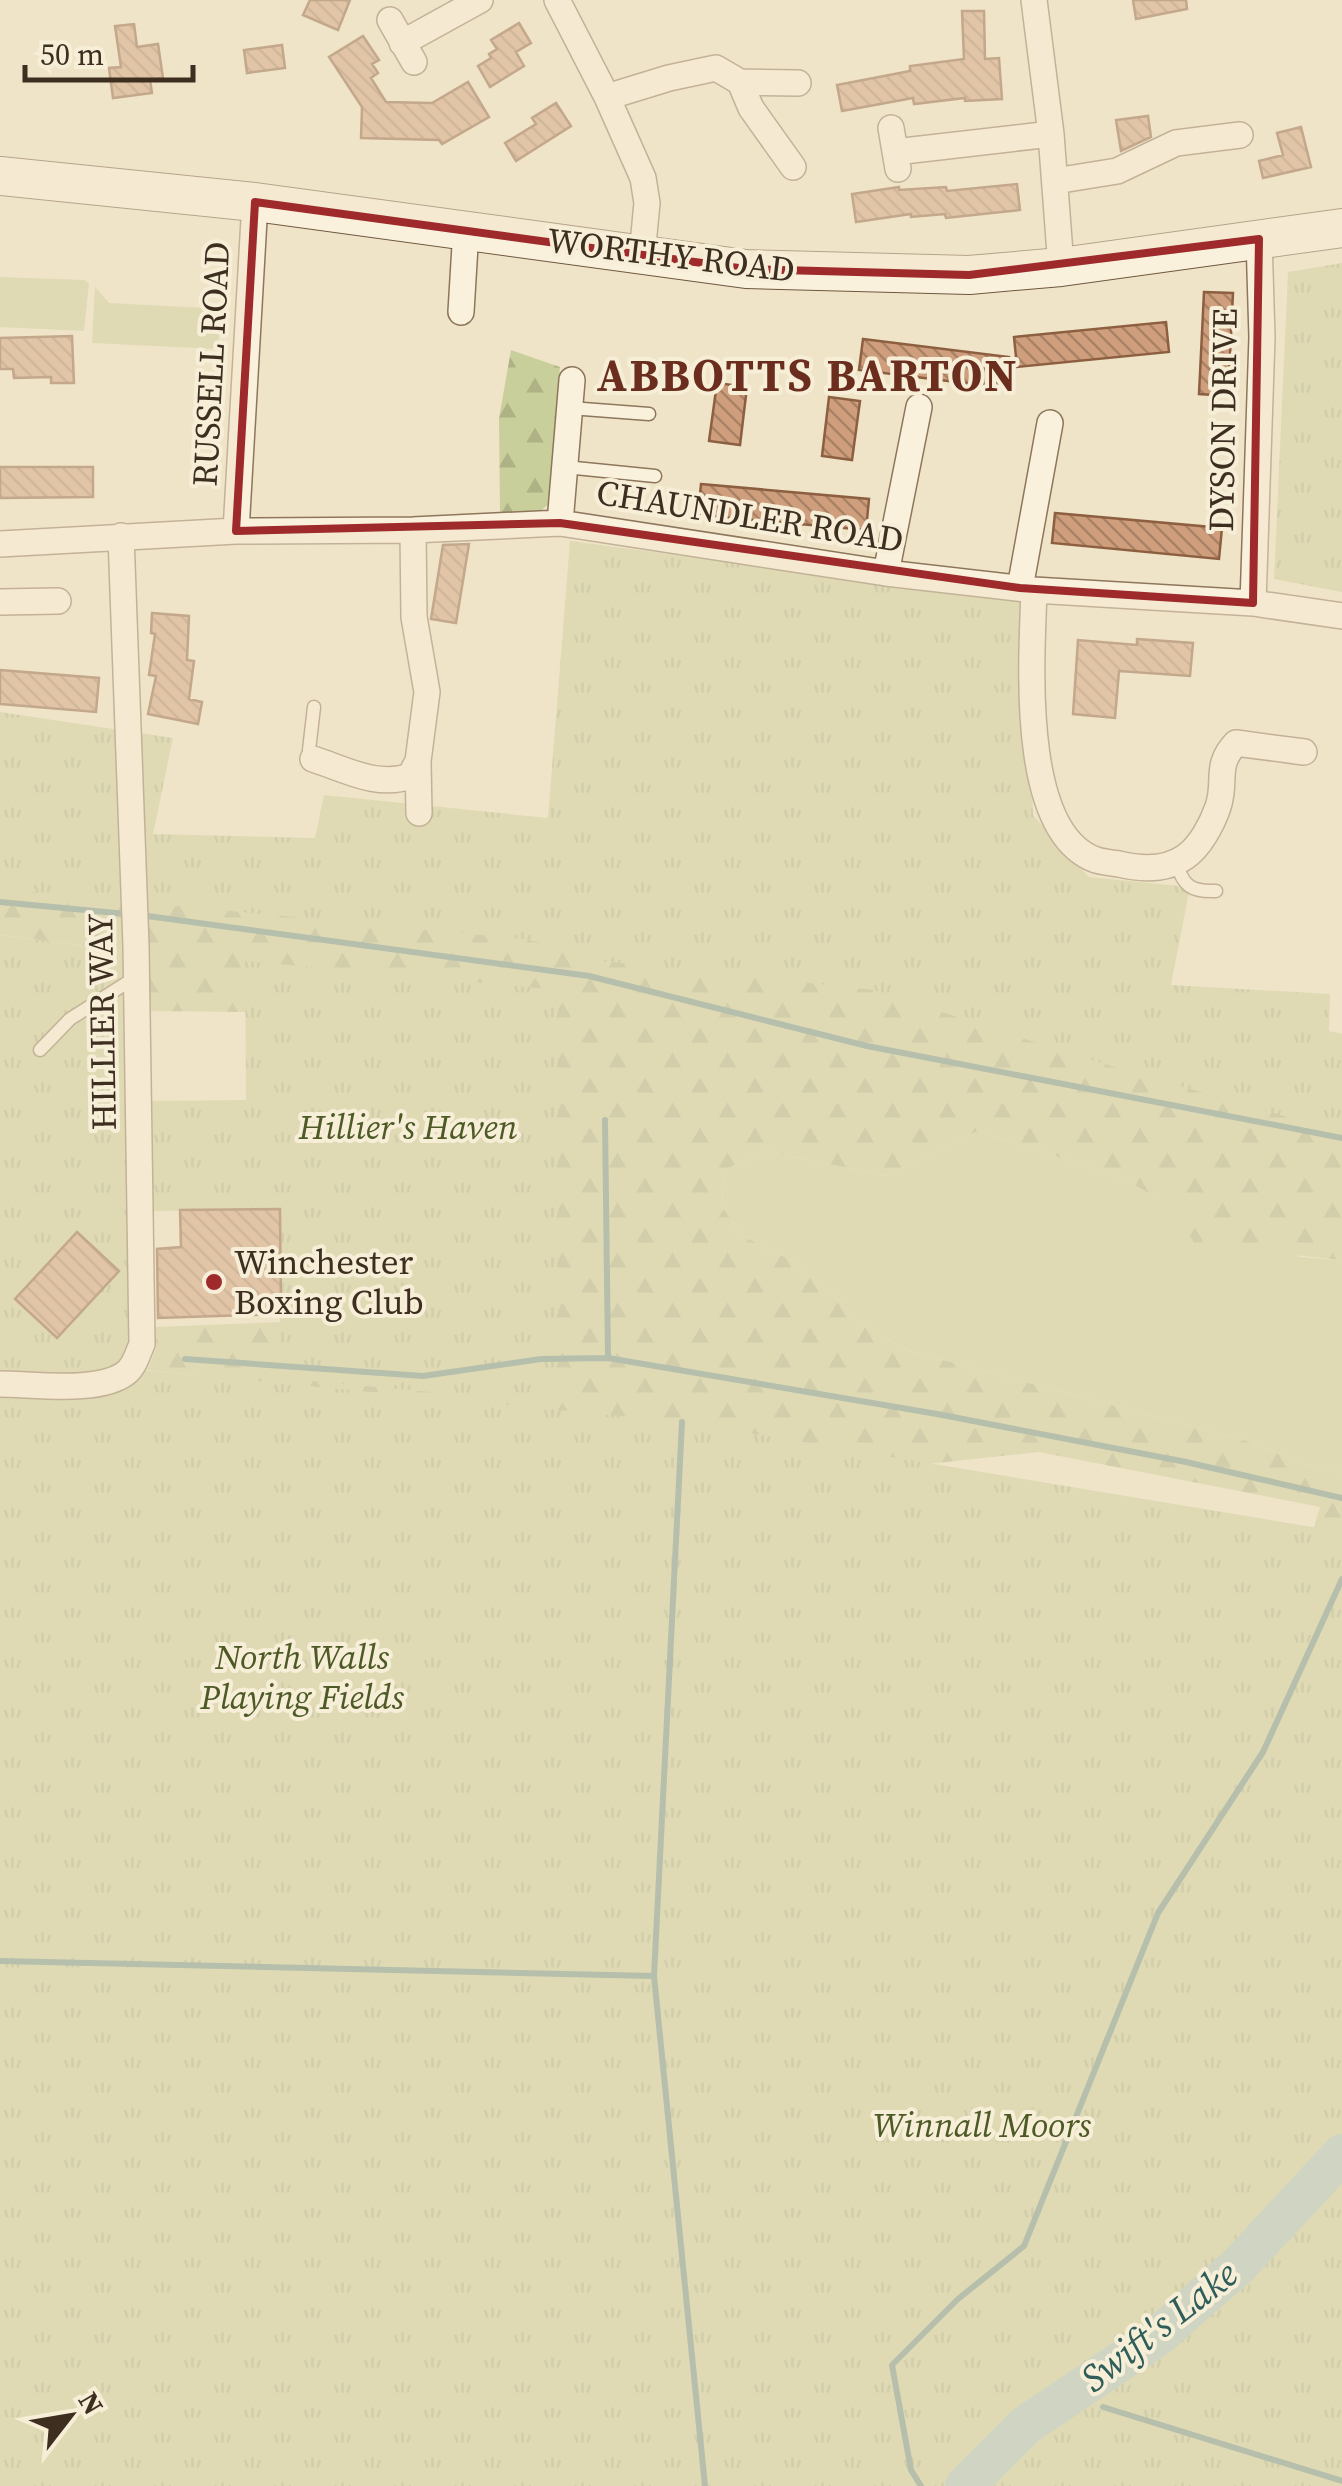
<svg xmlns="http://www.w3.org/2000/svg" width="1342" height="2486" viewBox="0 0 1342 2486" font-family="'Source Serif 4',serif">
<style>
.grass{fill:#c9cf9b}
.forest{fill:url(#forest-firs)}
.park{fill:url(#park-tufts)}
.lines{fill:none;stroke-linecap:round;stroke-linejoin:round}
.stream{stroke:#6f938a;stroke-width:6}
.river{stroke:#a9c4bc;stroke-width:40}
.building{fill:url(#building-back-hatch);stroke:#8d5f41;stroke-width:2.5}
.lane-casing{stroke:#8d765c;stroke-width:15}
.street-casing{stroke:#8d765c;stroke-width:28}
.secondary-casing{stroke:#6f573f;stroke-width:40}
.lane{stroke:#faf1dc;stroke-width:12}
.street{stroke:#faf1dc;stroke-width:25}
.secondary{stroke:#faf1dc;stroke-width:38}
.marked{fill:none;stroke:#9e2a2b;stroke-width:8;stroke-linejoin:round}
.poi-dot{fill:#9e2a2b;stroke:#f7eed8;stroke-width:4}
.labels{text-anchor:middle;stroke-width:8;stroke-linejoin:round;paint-order:stroke}
.street-label{font-size:35px;fill:#3d2e20;stroke:#f7eed8}
.park-label{font-size:35px;font-style:italic;fill:#4d5a26;stroke:#f7eed8}
.poi-label{font-size:35px;fill:#3d2e20;stroke:#f7eed8;text-anchor:start}
.water-label{font-size:38px;font-style:italic;fill:#2f5d5a;stroke:#f7eed8}
.district-label{font-size:45px;font-weight:bold;letter-spacing:2.5px;fill:#6b2e1e;stroke:#f7eed8}
</style>
<defs>
<pattern id="forest-firs" width="22" height="20" patternUnits="userSpaceOnUse" patternTransform="scale(2.5)"><rect width="22" height="20" fill="#c9cf9b"/><path d="M5 1l3.5 6h-7zM16 11l3.5 6h-7z" fill="#aeb285"/></pattern>
<pattern id="park-tufts" width="24" height="20" patternUnits="userSpaceOnUse" patternTransform="scale(2.5)"><rect width="24" height="20" fill="#c9cf9b"/><path d="M3 7l-1-3M5 7V3M7 7l1-3M15 17l-1-3M17 17v-4M19 17l1-3" fill="none" stroke="#aeb285"/></pattern>
<pattern id="building-back-hatch" width="6" height="6" patternUnits="userSpaceOnUse" patternTransform="scale(2.5)"><rect width="6" height="6" fill="#cf9f7d"/><path d="M-1 5l2 2M0 0l6 6M5-1l2 2" fill="none" stroke="#a98266"/></pattern>
</defs>
<rect width="100%" height="100%" fill="#f0e4c8"/>
<!-- grass -->
<path class="grass" d="M 0,277 L 85,280 L 89,284 L 84,331 L 0,327 Z
M 95,287 L 109,303 L 224,309 L 217,349 L 92,343 Z
M 978,1131 L 1117,1176 L 1175,1206 L 1300,1257 L 1342,1260 L 1342,1473 L 1305,1464 L 1246,1441 L 909,1351 L 862,1325 L 829,1291 L 790,1260 L 743,1236 L 722,1207 L 724,1170 L 766,1151 L 886,1176 Z"/>
<!-- forest -->
<path class="forest" d="M 511,350 L 560,367 L 551,502 L 537,514 L 500,513 L 499,418 Z
M 355,828 L 1342,1097 L 1342,1260 L 1195,1245 L 1174,1206 L 1117,1176 L 978,1131 L 886,1176 L 766,1151 L 724,1170 L 722,1207 L 743,1236 L 790,1260 L 829,1291 L 862,1325 L 909,1351 L 1246,1441 L 1305,1464 L 1342,1473 L 1342,2010 L 1314,1527 L 1320,1507 L 1039,1452 L 835,1474 L 202,1376 L 147,1370 L 156,1349 L 155,1327 L 280,1322 L 341,1311 L 288,1006 L 243,1012 L 144,1011 L 124,951 L 0,935 L 0,872 L 195,872 Z"/>
<!-- park -->
<path class="park" d="M 1342,263 L 1342,592 L 1274,579 L 1288,272 Z
M 570,541 L 1025,601 L 1033,815 L 1089,877 L 1190,887 L 1171,985 L 1330,994 L 1329,1031 L 1342,1034 L 1342,1133 L 1074,1055 L 874,990 L 574,958 L 558,946 L 522,939 L 0,889 L 0,712 L 173,738 L 153,834 L 315,838 L 324,795 L 548,818 Z
M 0,935 L 124,951 L 132,1369 L 682,1422 L 1342,1532 L 1342,2486 L 0,2486 Z
M 245,961 L 558,990 L 559,1404 L 280,1378 L 280,1210 L 147,1211 L 146,1101 L 246,1100 Z"/>
<g class="lines">
<!-- stream -->
<path class="stream" d="M 0,902 L 127,914
M 140,915 L 589,976 L 867,1046 L 1342,1138
M 605,1120 L 608,1358
M 185,1359 L 423,1376 L 541,1359 L 608,1358 L 937,1414 L 1186,1462 L 1342,1498
M 0,1961 L 654,1976 L 682,1422
M 654,1976 L 705,2486
M 1068,2396 L 1078,2399
M 1103,2407 L 1342,2481
M 921,2486 L 911,2470 L 892,2365 L 958,2299 L 1024,2246 L 1158,1913 L 1263,1752 L 1342,1579"/>
<!-- river -->
<path class="river" d="M 965,2486 L 1026,2425 L 1157,2337 L 1238,2266 L 1342,2154"/>
</g>
<!-- building -->
<path class="building" d="M 310,0 L 350,0 L 338,30 L 303,15 Z
M 1133,0 L 1186,0 L 1187,9 L 1136,19 Z
M 962,11 L 984,11 L 985,59 L 999,58 L 1002,99 L 965,101 L 965,98 L 914,104 L 913,98 L 842,111 L 837,85 L 910,71 L 910,66 L 964,59 Z
M 519,23 L 531,43 L 516,52 L 524,66 L 490,87 L 478,66 L 491,58 L 489,54 L 497,49 L 491,40 Z
M 134,24 L 137,47 L 158,44 L 163,78 L 150,80 L 152,93 L 113,98 L 109,68 L 121,67 L 115,26 Z
M 363,36 L 379,60 L 372,64 L 378,73 L 371,78 L 386,102 L 432,103 L 468,82 L 489,117 L 442,144 L 439,140 L 361,138 L 362,107 L 329,57 Z
M 282,45 L 285,68 L 247,73 L 244,50 Z
M 556,103 L 571,126 L 516,161 L 505,143 L 536,124 L 532,118 Z
M 1148,116 L 1151,137 L 1121,151 L 1116,120 Z
M 1301,127 L 1311,167 L 1263,178 L 1259,161 L 1283,155 L 1277,133 Z
M 1017,184 L 1020,210 L 946,218 L 945,214 L 911,217 L 911,214 L 856,222 L 852,194 L 899,187 L 899,190 L 946,187 L 947,191 Z
M 1204,292 L 1233,293 L 1228,396 L 1199,394 Z
M 1166,322 L 1169,352 L 1017,367 L 1014,337 Z
M 72,336 L 74,383 L 51,383 L 51,377 L 14,378 L 13,369 L 0,369 L 0,338 Z
M 863,339 L 1009,357 L 1005,388 L 859,370 Z
M 717,383 L 747,387 L 740,445 L 709,441 Z
M 829,397 L 860,401 L 852,460 L 822,456 Z
M 0,467 L 93,467 L 93,497 L 0,498 Z
M 701,484 L 869,499 L 866,530 L 698,515 Z
M 1055,513 L 1222,528 L 1219,559 L 1052,543 Z
M 469,544 L 456,623 L 431,619 L 443,545 Z
M 152,613 L 189,616 L 187,660 L 194,661 L 189,699 L 202,702 L 198,724 L 148,714 L 156,676 L 149,675 L 155,634 L 151,633 Z
M 1137,639 L 1193,643 L 1190,676 L 1119,671 L 1115,718 L 1073,714 L 1078,640 L 1137,645 Z
M 0,670 L 99,678 L 96,712 L 0,704 Z
M 280,1209 L 281,1314 L 158,1318 L 157,1249 L 181,1247 L 180,1210 Z
M 77,1232 L 119,1271 L 57,1338 L 15,1299 Z"/>
<g class="lines">
<!-- lane casing -->
<g class="lane-casing">
<path id="lane" d="M 570,408 L 649,414
M 565,467 L 655,476
M 313,759 L 309,750 L 314,707
M 1176,862 C 1183,886 1191,892 1216,891
M 40,1050 L 70,1019 L 136,977"/>
</g>
<!-- street casing -->
<g class="street-casing">
<path id="street" d="M 557,0 L 607,97 L 643,178 L 647,203 L 642,255
M 1034,0 L 1051,134 L 1061,267
M 390,20 L 414,62
M 402,43 L 480,0
M 740,82 L 751,108 L 793,167
M 607,97 L 669,78 L 716,68 L 740,82 L 798,83
M 891,128 L 898,169
M 895,152 L 1051,134
M 1055,181 L 1117,171 L 1176,143 L 1240,135
M 461,312 L 466,229
M 560,523 L 572,380
M 413,530 L 414,617 L 427,692 L 418,761 L 419,813
M 236,531 L 255,202
M 0,544 L 236,531 L 413,530 L 560,523 L 886,573 L 1034,590 L 1253,603 L 1342,616
M 886,573 L 919,407
M 1020,588 L 1050,423
M 1034,590 C 1032,656 1018,832 1096,860 C 1103,862 1111,863 1119,864 C 1140,869 1165,871 1185,857 C 1200,847 1212,824 1218,807 C 1227,780 1214,766 1236,743 L 1304,752
M 0,602 L 58,601
M 1253,603 L 1262,337 L 1259,239
M 313,759 C 344,769 378,788 410,776 L 418,761
M 0,1384 C 34,1384 101,1394 127,1372 C 135,1365 138,1353 142,1344 L 136,946 L 121,536"/>
</g>
<!-- secondary casing -->
<g class="secondary-casing">
<path id="secondary" d="M 0,176 L 255,202 L 746,269 L 969,275 L 1061,267 L 1342,228"/>
</g>
<!-- lane -->
<use href="#lane" class="lane"/>
<!-- street -->
<use href="#street" class="street"/>
<!-- secondary -->
<use href="#secondary" class="secondary"/>
</g>
<!-- marked area -->
<path d="M0 0H1342V2486H0ZM 255,202 L 746,269 L 969,275 L 1259,239 L 1253,603 L 1020,588 L 560,523 L 236,531 Z" fill="#f0e4c8" fill-opacity=".55" fill-rule="evenodd"/>
<path class="marked" d="M 255,202 L 746,269 L 969,275 L 1259,239 L 1253,603 L 1020,588 L 560,523 L 236,531 Z"/>
<!-- markers -->
<circle class="poi-dot" cx="214" cy="1282" r="10"/>
<g class="labels">
<!-- street labels -->
<g class="street-label">
<text transform="translate(671 255) rotate(7)" y="12">WORTHY ROAD</text>
<text transform="translate(211 364) rotate(-87)" y="12">RUSSELL ROAD</text>
<text transform="translate(1223 420) rotate(-89)" y="12">DYSON DRIVE</text>
<text transform="translate(750 516) rotate(9)" y="12">CHAUNDLER ROAD</text>
<text transform="translate(102 1022) rotate(-91)" y="12">HILLIER WAY</text>
</g>
<!-- park labels -->
<g class="park-label">
<text x="408" y="1139">Hillier's Haven</text>
<text x="302" y="1669">North Walls<tspan x="302" dy="40">Playing Fields</tspan></text>
<text x="982" y="2137">Winnall Moors</text>
</g>
<!-- poi labels -->
<g class="poi-label">
<text x="234" y="1274">Winchester<tspan x="234" dy="40">Boxing Club</tspan></text>
</g>
<!-- water labels -->
<g class="water-label">
<text transform="translate(1159 2326) rotate(-38)" y="13">Swift's Lake</text>
</g>
<!-- district labels -->
<g class="district-label">
<text x="808" y="391">ABBOTTS BARTON</text>
</g>
</g>
<!-- north arrow -->
<g transform="translate(70 2416) rotate(59)" stroke="#f7eed8" stroke-width="8" paint-order="stroke">
<path d="M0-8L18 38L0 25L-18 38Z" fill="#3d2e20"/>
<text y="-15" font-size="28" font-weight="bold" text-anchor="middle" fill="#3d2e20">N</text>
</g>
<!-- scale -->
<path d="M25 65v15h168v-15" fill="none" stroke="#3d2e20" stroke-width="5"/>
<text x="40" y="65" font-size="30" fill="#3d2e20" stroke="#f7eed8" stroke-width="8" paint-order="stroke">50 m</text>
</svg>
